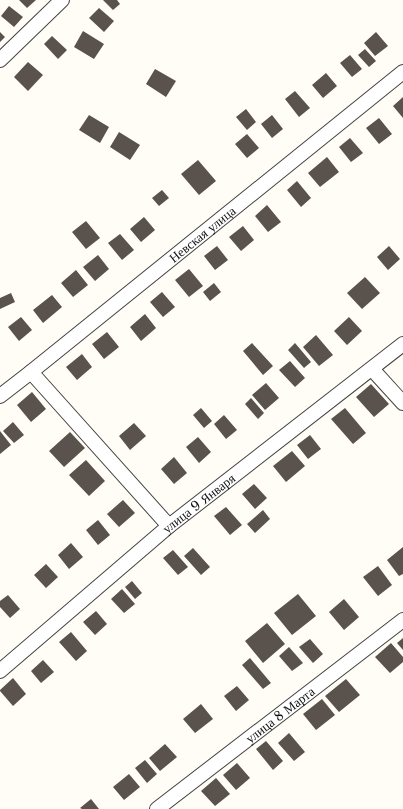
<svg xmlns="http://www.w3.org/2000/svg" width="403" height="809" viewBox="0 0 403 809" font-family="'Libre Baskerville',serif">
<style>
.building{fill:#5a524d}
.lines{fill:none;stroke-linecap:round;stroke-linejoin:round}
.street-casing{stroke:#444;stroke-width:16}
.street{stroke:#fff;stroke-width:14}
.labels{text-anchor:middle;stroke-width:4;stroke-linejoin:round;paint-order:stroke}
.street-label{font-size:13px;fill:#111;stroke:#fff}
</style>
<rect width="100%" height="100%" fill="#fffdf5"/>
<!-- building -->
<path class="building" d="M 19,0 L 36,0 L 27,8 Z
M 103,0 L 117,0 L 120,4 L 113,10 Z
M 9,6 L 23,17 L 14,27 L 1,16 Z
M 99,8 L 114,21 L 104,32 L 89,18 Z
M 83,31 L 104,44 L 94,59 L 74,47 Z
M 0,32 L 5,37 L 0,42 Z
M 376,32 L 388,46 L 375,56 L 364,43 Z
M 52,36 L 67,50 L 58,59 L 44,44 Z
M 365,49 L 376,61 L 369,67 L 358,55 Z
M 350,55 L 362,69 L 352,77 L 340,63 Z
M 28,62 L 43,75 L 28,91 L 14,77 Z
M 155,69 L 176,81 L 166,97 L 146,84 Z
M 326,73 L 337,86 L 323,98 L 312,85 Z
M 295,91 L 310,108 L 299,117 L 285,99 Z
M 403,97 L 403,118 L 393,106 Z
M 246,109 L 256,122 L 247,130 L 236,117 Z
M 89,115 L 109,127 L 100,143 L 79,130 Z
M 272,115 L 283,129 L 272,138 L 261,124 Z
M 379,118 L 392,134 L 379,144 L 366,128 Z
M 119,132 L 140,145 L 130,160 L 110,147 Z
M 247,134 L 259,148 L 247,158 L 235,144 Z
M 350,138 L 363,153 L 351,162 L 339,147 Z
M 327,157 L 339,172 L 320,187 L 308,173 Z
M 198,160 L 216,181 L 199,195 L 181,174 Z
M 297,181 L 311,198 L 301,207 L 287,190 Z
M 162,190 L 169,198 L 159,206 L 152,198 Z
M 267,205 L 281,222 L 268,232 L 255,216 Z
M 144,217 L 155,230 L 141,242 L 130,229 Z
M 86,221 L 100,238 L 86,249 L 72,232 Z
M 243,226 L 254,240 L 241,251 L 229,237 Z
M 120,234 L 134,250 L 122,260 L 108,243 Z
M 217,246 L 228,260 L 215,270 L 204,256 Z
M 389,246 L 400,259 L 388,270 L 377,257 Z
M 98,255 L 109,269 L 95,281 L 83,267 Z
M 189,269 L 203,286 L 189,297 L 175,280 Z
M 76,270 L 88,285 L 73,297 L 61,283 Z
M 365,277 L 380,293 L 362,309 L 347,293 Z
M 214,283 L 221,292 L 210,301 L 203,292 Z
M 162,292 L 175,307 L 163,317 L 150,302 Z
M 11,293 L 15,302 L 0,309 L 0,298 Z
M 52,295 L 62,307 L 43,323 L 33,310 Z
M 145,314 L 156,328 L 141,341 L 130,327 Z
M 21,317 L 32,330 L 19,341 L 8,327 Z
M 349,317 L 362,331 L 347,345 L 334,331 Z
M 107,332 L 119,347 L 104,359 L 92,344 Z
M 316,335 L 333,355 L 319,366 L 303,347 Z
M 252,343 L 273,366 L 263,375 L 243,351 Z
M 295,343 L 311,362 L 304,368 L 288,350 Z
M 82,354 L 92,367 L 77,380 L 66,367 Z
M 290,361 L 305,378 L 295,387 L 279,370 Z
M 266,383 L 279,398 L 265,410 L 252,395 Z
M 371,384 L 389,404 L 374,417 L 356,397 Z
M 32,392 L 46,409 L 31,422 L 17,405 Z
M 251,398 L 264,413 L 258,419 L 245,404 Z
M 201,408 L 212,421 L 204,428 L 193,415 Z
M 345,408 L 366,433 L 353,444 L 331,419 Z
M 224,415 L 237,430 L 226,439 L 214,424 Z
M 13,422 L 24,435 L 14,443 L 3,431 Z
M 134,423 L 146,436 L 130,450 L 119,436 Z
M 0,431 L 11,445 L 0,454 Z
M 70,432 L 85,448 L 64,467 L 49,451 Z
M 310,435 L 321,449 L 308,459 L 297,445 Z
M 198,437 L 211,452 L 199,463 L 186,447 Z
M 292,451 L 305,466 L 286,482 L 273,466 Z
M 174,457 L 187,473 L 174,484 L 161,469 Z
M 86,460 L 105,481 L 89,496 L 69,475 Z
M 254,484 L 267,498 L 255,509 L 242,494 Z
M 123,500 L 135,513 L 119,527 L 107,514 Z
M 226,507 L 242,525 L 230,535 L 214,516 Z
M 263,510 L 270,519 L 255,533 L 247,524 Z
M 98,520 L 110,535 L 98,545 L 86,530 Z
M 71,543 L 83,557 L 69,569 L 58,555 Z
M 403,547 L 403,574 L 399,576 L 387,560 Z
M 193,548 L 210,567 L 201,575 L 184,556 Z
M 173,550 L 188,567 L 178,575 L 163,558 Z
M 46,564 L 58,577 L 46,588 L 34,575 Z
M 378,566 L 392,585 L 378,596 L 363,577 Z
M 132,581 L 142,593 L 135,599 L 125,587 Z
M 122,589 L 135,604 L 124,613 L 111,599 Z
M 298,594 L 316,616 L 292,635 L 274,613 Z
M 8,595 L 20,609 L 10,618 L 0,607 L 0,601 Z
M 344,599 L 359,617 L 344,630 L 329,612 Z
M 96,611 L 107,624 L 95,635 L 83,622 Z
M 267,623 L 285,644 L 263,663 L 245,641 Z
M 71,632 L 87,651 L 76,661 L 59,642 Z
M 403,638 L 403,650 L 397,643 Z
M 310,639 L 323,654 L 313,663 L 299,647 Z
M 391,643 L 403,657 L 403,662 L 390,673 L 375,657 Z
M 289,647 L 303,663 L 292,671 L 279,656 Z
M 250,658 L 271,683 L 263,689 L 242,665 Z
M 43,660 L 54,672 L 41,683 L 31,671 Z
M 13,678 L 26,694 L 13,706 L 0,691 L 0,690 Z
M 346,679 L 360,695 L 339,712 L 325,696 Z
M 237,686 L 249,700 L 236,711 L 224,696 Z
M 322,699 L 335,715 L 316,730 L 303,714 Z
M 201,704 L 213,719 L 195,733 L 183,719 Z
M 289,733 L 305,752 L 294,761 L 278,743 Z
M 266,741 L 283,761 L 273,770 L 256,749 Z
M 165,744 L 177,757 L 160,771 L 149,758 Z
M 145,760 L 157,774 L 147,783 L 135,768 Z
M 237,763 L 250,778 L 236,790 L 223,775 Z
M 129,774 L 140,787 L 124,800 L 113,787 Z
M 216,778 L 230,794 L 215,806 L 201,791 Z
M 91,799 L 99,809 L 82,809 L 80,808 Z"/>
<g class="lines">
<!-- street casing -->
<g class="street-casing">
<g id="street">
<path d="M 0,60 L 62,0"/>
<path d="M 372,369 L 403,403"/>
<path d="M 31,372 L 169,526"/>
<path id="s1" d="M 0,396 L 31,372 L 403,72"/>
<path id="s2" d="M 0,671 L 169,526 L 403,344"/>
<path id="s3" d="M 157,809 L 403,620"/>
</g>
</g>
<!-- street -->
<use href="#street" class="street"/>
</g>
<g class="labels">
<!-- street labels -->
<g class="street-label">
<text dy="5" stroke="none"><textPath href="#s1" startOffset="259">Невская улица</textPath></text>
<text dy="5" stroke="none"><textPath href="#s2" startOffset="260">улица 9 Января</textPath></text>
<text dy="5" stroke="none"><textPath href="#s3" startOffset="155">улица 8 Марта</textPath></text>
</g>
</g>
</svg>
